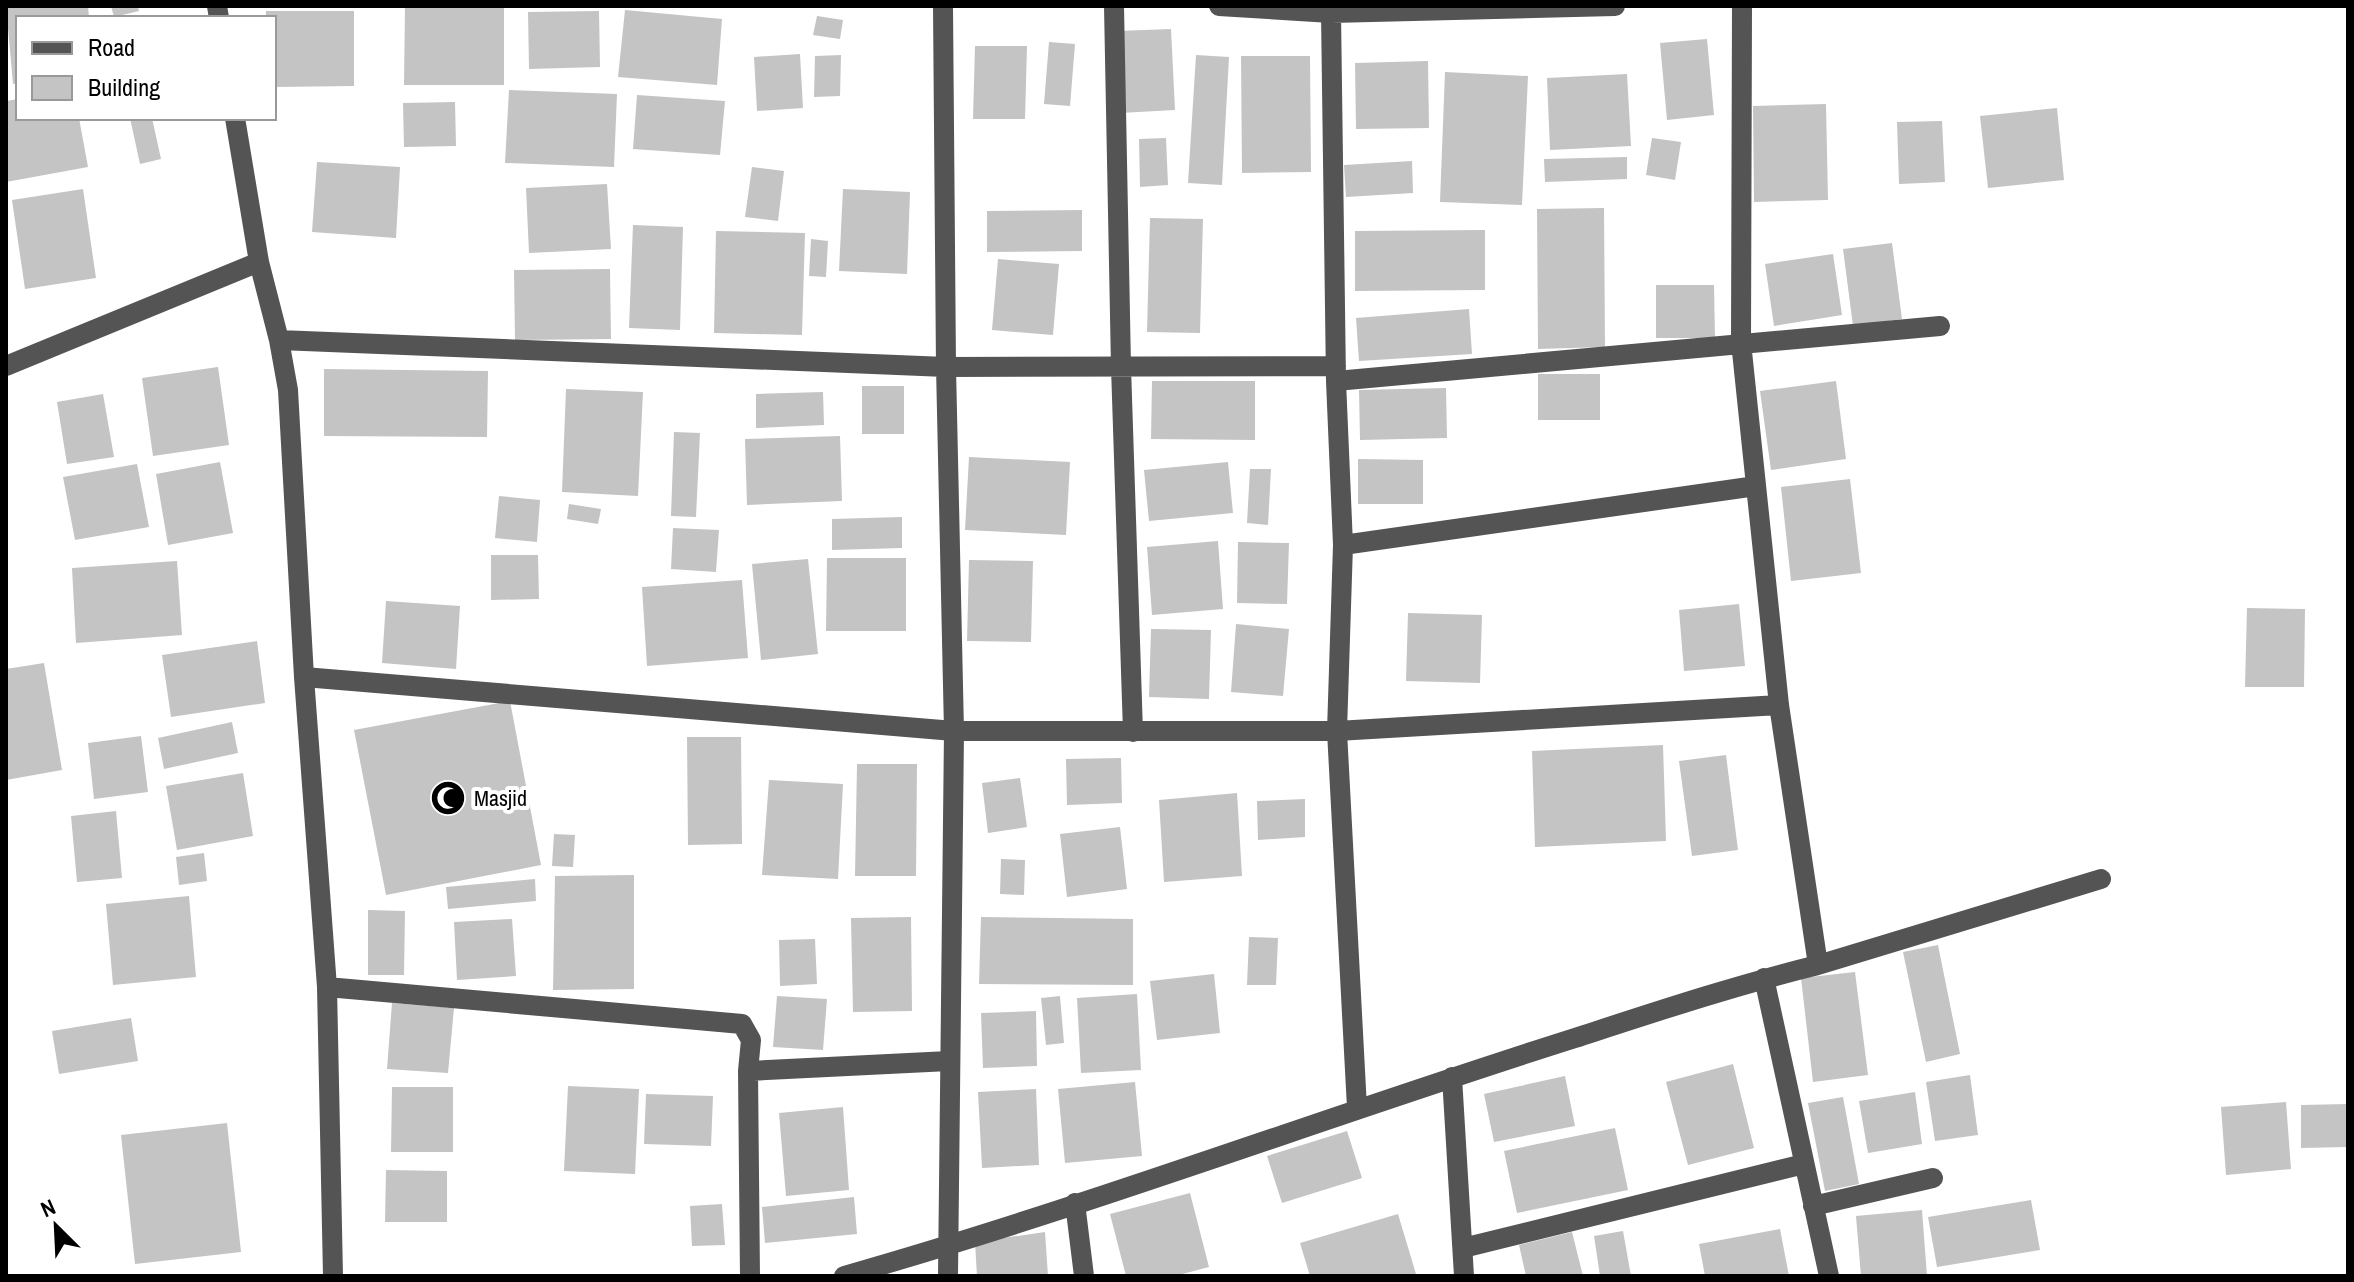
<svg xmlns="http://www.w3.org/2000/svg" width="2354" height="1282" viewBox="0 0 2354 1282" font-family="'Archivo Narrow',sans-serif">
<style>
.building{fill:#c4c4c4}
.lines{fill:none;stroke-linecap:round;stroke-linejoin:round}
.minor{stroke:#545454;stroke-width:20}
.labels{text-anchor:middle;stroke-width:8;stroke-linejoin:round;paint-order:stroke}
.poi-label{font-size:22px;fill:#000;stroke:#fff;text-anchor:start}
</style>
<rect width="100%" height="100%" fill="#fff"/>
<!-- building -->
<path class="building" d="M 6,6 L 88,6 L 89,18 L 18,18 L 18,83 L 13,84 Z
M 111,6 L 138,6 L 139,11 L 114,17 Z
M 405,6 L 504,6 L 504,85 L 404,85 Z
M 625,10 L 722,19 L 717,85 L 618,77 Z
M 266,11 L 354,11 L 354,86 L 274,87 L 274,18 L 266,18 Z
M 599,11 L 600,67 L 529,69 L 528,12 Z
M 817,16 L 843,20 L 840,39 L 813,35 Z
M 1171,29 L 1175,110 L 1120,113 L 1117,31 Z
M 1707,39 L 1714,115 L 1667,120 L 1660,43 Z
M 1049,42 L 1075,44 L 1070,106 L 1044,104 Z
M 975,46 L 1027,46 L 1025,119 L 973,119 Z
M 800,54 L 803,108 L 757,111 L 754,57 Z
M 841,55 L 840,96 L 814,97 L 815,56 Z
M 1196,55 L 1229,57 L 1222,185 L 1188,183 Z
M 1241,56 L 1310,56 L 1311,172 L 1242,173 Z
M 1428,61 L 1429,128 L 1356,129 L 1355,63 Z
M 1445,72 L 1528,76 L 1522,205 L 1440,202 Z
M 1627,74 L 1631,146 L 1550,150 L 1547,78 Z
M 509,90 L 617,94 L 614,167 L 505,163 Z
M 637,95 L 725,101 L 720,155 L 633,149 Z
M 18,99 L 18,118 L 79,118 L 88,167 L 6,182 L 6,101 Z
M 455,102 L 456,146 L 404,147 L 403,103 Z
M 1826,104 L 1828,200 L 1754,202 L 1753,106 Z
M 2057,108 L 2064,180 L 1988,188 L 1980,116 Z
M 130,118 L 152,118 L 161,159 L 140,164 Z
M 1942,121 L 1945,182 L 1899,184 L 1897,122 Z
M 1166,138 L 1168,185 L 1140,187 L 1139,139 Z
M 1652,138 L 1681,142 L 1675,180 L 1646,175 Z
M 1627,157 L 1627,179 L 1545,182 L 1544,159 Z
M 1412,161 L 1413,193 L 1346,197 L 1344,165 Z
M 317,162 L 400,167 L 396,238 L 312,232 Z
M 752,167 L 784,171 L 778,221 L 745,217 Z
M 607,184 L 611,249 L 529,253 L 526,188 Z
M 83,189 L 96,278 L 25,289 L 12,200 Z
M 843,189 L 910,192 L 907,274 L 839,271 Z
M 1604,208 L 1605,347 L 1538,349 L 1537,209 Z
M 1082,210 L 1082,251 L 987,252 L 987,211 Z
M 1150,218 L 1203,219 L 1200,333 L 1147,332 Z
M 633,225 L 683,227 L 680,330 L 629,328 Z
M 1485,230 L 1485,290 L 1355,291 L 1355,231 Z
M 716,231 L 805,233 L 802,335 L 714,333 Z
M 811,239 L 828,241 L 826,277 L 809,276 Z
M 1892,243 L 1902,319 L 1853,326 L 1843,249 Z
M 1833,254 L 1842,315 L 1774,326 L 1765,264 Z
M 998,259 L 1059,264 L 1053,335 L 992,330 Z
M 610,269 L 611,339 L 515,340 L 514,270 Z
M 1656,285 L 1714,285 L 1715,338 L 1656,338 Z
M 1469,309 L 1472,354 L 1359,361 L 1356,318 Z
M 218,367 L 229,445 L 153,456 L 142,378 Z
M 324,369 L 488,371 L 487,437 L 324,436 Z
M 1538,374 L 1600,374 L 1600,420 L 1538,420 Z
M 1152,381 L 1255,381 L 1255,440 L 1151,439 Z
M 1836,381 L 1846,459 L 1771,470 L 1760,391 Z
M 862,386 L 904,386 L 904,434 L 862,434 Z
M 1446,388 L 1447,438 L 1360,440 L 1359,390 Z
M 566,389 L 643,392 L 638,496 L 562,492 Z
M 823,392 L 824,425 L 756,428 L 756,394 Z
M 103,394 L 114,457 L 67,464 L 57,402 Z
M 674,432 L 700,433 L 696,517 L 671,516 Z
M 840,436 L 842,501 L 747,505 L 745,439 Z
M 969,457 L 1070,462 L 1066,535 L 965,530 Z
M 1358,459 L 1423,460 L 1423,504 L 1358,504 Z
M 220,462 L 233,533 L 168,545 L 156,474 Z
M 1228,462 L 1233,513 L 1149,521 L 1144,470 Z
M 137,464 L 149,527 L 75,540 L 63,477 Z
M 1250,469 L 1271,469 L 1268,525 L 1247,523 Z
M 1850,479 L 1861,573 L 1791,581 L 1781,487 Z
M 499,496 L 540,500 L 537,542 L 495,538 Z
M 569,504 L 601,509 L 598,524 L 567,519 Z
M 902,517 L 902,548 L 832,550 L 832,519 Z
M 673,528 L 719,530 L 716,572 L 671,569 Z
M 1218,541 L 1223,609 L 1152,615 L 1147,547 Z
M 1238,542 L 1289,543 L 1287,604 L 1237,603 Z
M 491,555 L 538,555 L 539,599 L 491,600 Z
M 827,558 L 906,558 L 906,631 L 826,631 Z
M 808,559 L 818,654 L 761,660 L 752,564 Z
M 969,560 L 1033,561 L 1031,642 L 967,641 Z
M 177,561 L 182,635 L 76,643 L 72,568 Z
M 742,580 L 748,658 L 647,666 L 642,587 Z
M 386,601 L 460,606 L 456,669 L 382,663 Z
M 1739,604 L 1745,666 L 1684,671 L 1679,610 Z
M 2247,608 L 2305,609 L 2304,687 L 2245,687 Z
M 1408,613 L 1482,615 L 1480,683 L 1406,681 Z
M 1236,624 L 1289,629 L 1283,696 L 1231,692 Z
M 1151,629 L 1211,630 L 1209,699 L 1149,697 Z
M 257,641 L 265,703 L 171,717 L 162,655 Z
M 44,663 L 62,770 L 6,780 L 6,669 Z
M 510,701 L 541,865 L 386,895 L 354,730 Z
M 232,722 L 238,753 L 164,769 L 158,738 Z
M 141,736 L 148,792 L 94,799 L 88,743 Z
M 687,737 L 741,737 L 742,844 L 688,845 Z
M 1663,745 L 1666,841 L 1535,847 L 1532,751 Z
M 1726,755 L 1738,850 L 1692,856 L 1679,761 Z
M 1121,758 L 1122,803 L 1067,805 L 1066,759 Z
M 857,764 L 917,764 L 916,876 L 855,876 Z
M 243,773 L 253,836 L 177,850 L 166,786 Z
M 1020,778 L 1027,827 L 988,833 L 982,783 Z
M 769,780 L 843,784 L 838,879 L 762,875 Z
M 1237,793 L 1242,876 L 1164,882 L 1159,800 Z
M 1305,799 L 1305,837 L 1258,840 L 1257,801 Z
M 116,811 L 122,878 L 77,882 L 71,816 Z
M 1120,827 L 1127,889 L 1067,897 L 1060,834 Z
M 554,834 L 575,835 L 573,867 L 552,866 Z
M 204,853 L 207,881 L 179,885 L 176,857 Z
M 1001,859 L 1025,860 L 1024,895 L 1000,894 Z
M 634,875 L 634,989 L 553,990 L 555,876 Z
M 535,879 L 536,901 L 448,909 L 446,887 Z
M 189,896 L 196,977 L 113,985 L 106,904 Z
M 368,910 L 405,911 L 404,975 L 368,975 Z
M 911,917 L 912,1011 L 853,1012 L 851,918 Z
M 981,917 L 1133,919 L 1133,985 L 979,984 Z
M 512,919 L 516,976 L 457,980 L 454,922 Z
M 1249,937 L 1278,938 L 1276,985 L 1247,985 Z
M 815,939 L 817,984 L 780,986 L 779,940 Z
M 1938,945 L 1960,1054 L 1926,1062 L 1903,952 Z
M 1855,972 L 1868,1075 L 1813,1082 L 1801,978 Z
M 1214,974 L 1220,1033 L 1157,1040 L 1150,981 Z
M 1137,994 L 1141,1070 L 1081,1073 L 1077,998 Z
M 777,996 L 827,999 L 823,1050 L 773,1047 Z
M 1060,996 L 1064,1043 L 1046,1045 L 1041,998 Z
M 392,1003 L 454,1008 L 448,1073 L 387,1069 Z
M 1036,1011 L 1037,1066 L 983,1068 L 981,1013 Z
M 131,1018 L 138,1061 L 59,1074 L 52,1031 Z
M 1733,1064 L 1754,1148 L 1688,1165 L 1666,1082 Z
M 1970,1075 L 1978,1135 L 1935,1141 L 1926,1082 Z
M 1565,1076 L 1575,1126 L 1494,1142 L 1484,1094 Z
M 1135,1082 L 1142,1156 L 1065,1163 L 1058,1089 Z
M 568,1086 L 639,1089 L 635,1174 L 564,1171 Z
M 392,1087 L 453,1087 L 453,1152 L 391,1152 Z
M 1036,1089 L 1039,1165 L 982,1168 L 978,1092 Z
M 1915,1092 L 1922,1144 L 1868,1153 L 1859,1101 Z
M 646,1094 L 713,1096 L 711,1146 L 644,1144 Z
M 1843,1097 L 1859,1184 L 1825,1191 L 1808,1103 Z
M 2286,1102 L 2291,1169 L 2226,1175 L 2221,1107 Z
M 2348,1104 L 2348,1147 L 2301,1148 L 2301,1105 Z
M 843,1107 L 849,1190 L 786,1196 L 779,1113 Z
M 227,1123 L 241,1252 L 135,1264 L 121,1135 Z
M 1615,1128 L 1628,1190 L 1517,1213 L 1504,1151 Z
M 1347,1131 L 1362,1178 L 1282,1203 L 1267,1156 Z
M 386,1170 L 447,1171 L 447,1222 L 385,1222 Z
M 1190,1193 L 1209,1267 L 1175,1276 L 1126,1276 L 1110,1214 Z
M 854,1197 L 857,1234 L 765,1243 L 762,1207 Z
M 2031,1200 L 2040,1250 L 1937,1267 L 1928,1217 Z
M 722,1204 L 725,1245 L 692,1246 L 690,1206 Z
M 1922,1210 L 1927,1276 L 1861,1276 L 1856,1216 Z
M 1398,1214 L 1416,1274 L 1310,1276 L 1300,1243 Z
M 1780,1229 L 1789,1276 L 1705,1276 L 1699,1244 Z
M 1623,1231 L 1631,1276 L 1600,1276 L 1594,1236 Z
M 1045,1232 L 1048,1276 L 977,1276 L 975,1242 Z
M 1572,1232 L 1583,1276 L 1526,1276 L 1519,1245 Z"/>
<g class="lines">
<!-- minor -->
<path class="minor" d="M 217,6 L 219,18
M 943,6 L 946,367 L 954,731 L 948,1276
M 1114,6 L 1121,367 L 1133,732
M 1219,6 L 1331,13 L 1615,6
M 1331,13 L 1336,381 L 1343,545 L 1337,731 L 1357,1108
M 235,118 L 259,262 L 279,340 L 288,390 L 304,677 L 327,987 L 333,1276
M 279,340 L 946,367 L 1336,366
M 6,366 L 259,262
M 1336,381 L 1940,326
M 1343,545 L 1756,486
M 304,677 L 954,731 L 1337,731 L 1779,705
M 1818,965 L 2101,879
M 1764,978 L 1829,1276
M 327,987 L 742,1024 L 751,1040 L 748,1071 L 750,1276
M 748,1071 L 949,1061
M 1452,1077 L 1464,1276
M 1075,1203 L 1084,1276
M 1813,1206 L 1933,1178
M 1463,1248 L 1804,1164
M 844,1276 C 1090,1206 1331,1115 1575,1038 C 1655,1012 1736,985 1818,965 L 1779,705 L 1741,342 L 1742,6"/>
</g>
<!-- icons -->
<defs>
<g id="mosque-disc" transform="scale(1.8)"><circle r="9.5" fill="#000" stroke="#fff"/><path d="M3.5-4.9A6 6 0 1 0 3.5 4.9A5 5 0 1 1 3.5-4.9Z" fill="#fff"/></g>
</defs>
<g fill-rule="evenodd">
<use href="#mosque-disc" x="448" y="798"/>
</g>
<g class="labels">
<!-- poi labels -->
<g class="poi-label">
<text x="474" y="806">Masjid</text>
</g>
</g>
<!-- border -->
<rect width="2354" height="1282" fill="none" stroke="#000000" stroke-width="16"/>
<!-- legend -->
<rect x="16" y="16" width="260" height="104" fill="#ffffff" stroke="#999999" stroke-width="2"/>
<rect x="32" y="42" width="40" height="12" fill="#545454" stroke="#999999" stroke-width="2"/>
<text x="88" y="56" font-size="24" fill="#000000">Road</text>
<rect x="32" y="76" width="40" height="24" fill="#c4c4c4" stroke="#999999" stroke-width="2"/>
<text x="88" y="96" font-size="24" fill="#000000">Building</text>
<!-- north arrow -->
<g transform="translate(56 1226) rotate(336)" stroke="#ffffff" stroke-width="6" paint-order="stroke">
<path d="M0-6L14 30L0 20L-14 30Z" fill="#000000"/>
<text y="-12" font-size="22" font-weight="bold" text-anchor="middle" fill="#000000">N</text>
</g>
</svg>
